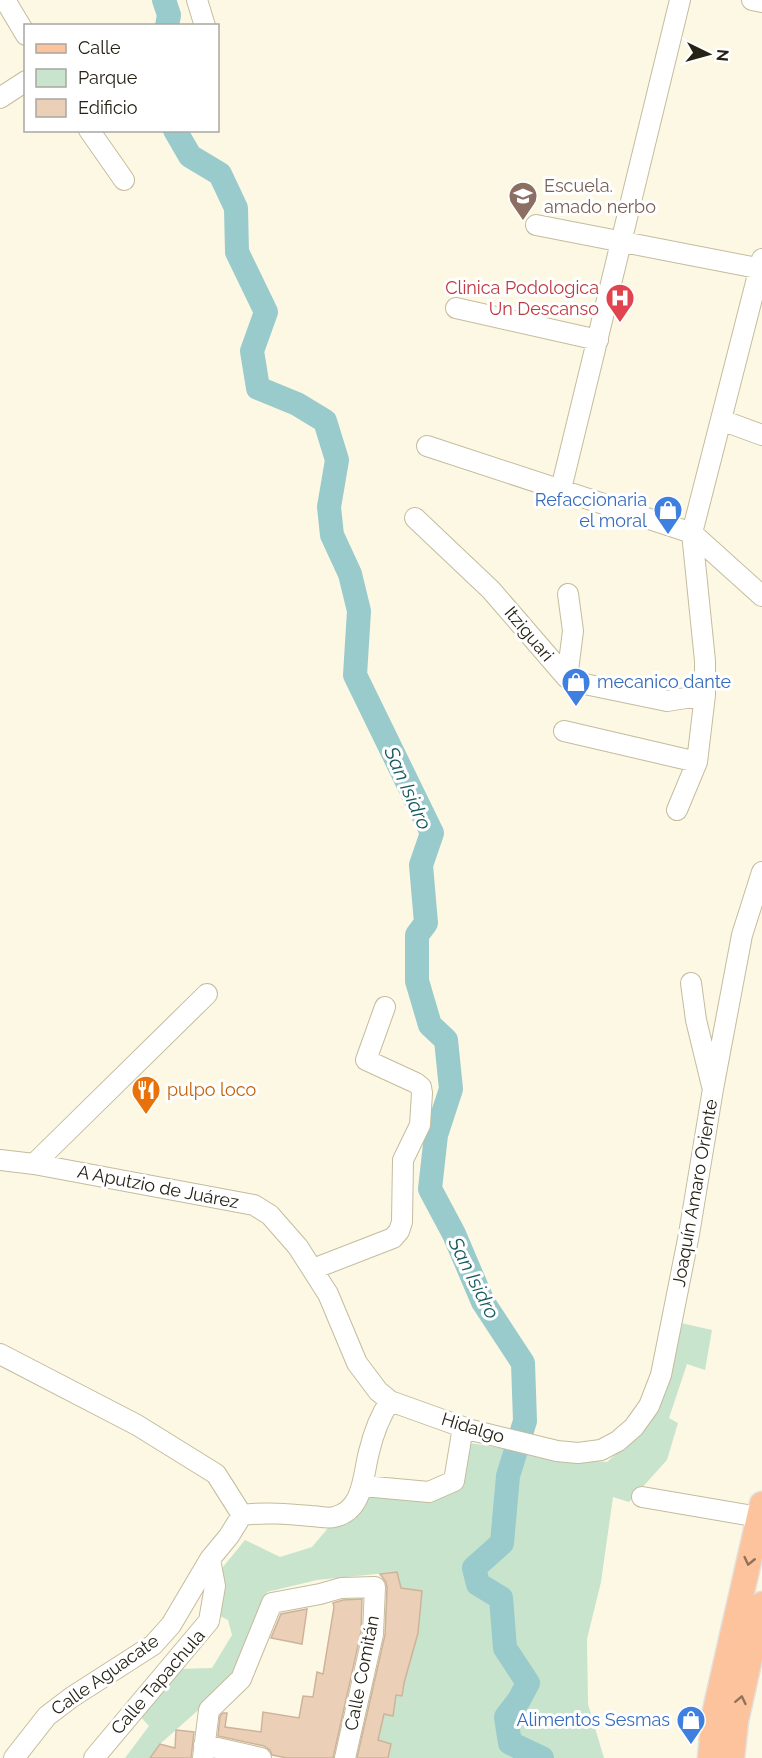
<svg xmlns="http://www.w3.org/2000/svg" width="762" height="1758" viewBox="0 0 762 1758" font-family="Raleway,sans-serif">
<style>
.green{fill:#c8e4cc}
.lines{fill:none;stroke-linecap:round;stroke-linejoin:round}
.river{stroke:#99cacc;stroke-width:24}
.building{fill:#ebd0b7;stroke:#ceb39b;stroke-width:1.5}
.minor-casing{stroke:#c4bc9c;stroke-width:22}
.major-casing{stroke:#e1e0de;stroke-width:27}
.minor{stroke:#fff;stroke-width:20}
.major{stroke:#fdc39d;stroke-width:24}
.oneway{stroke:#92725a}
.labels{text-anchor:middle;stroke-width:6;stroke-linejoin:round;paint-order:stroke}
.education-label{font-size:18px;fill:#785e54;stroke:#fff;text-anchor:start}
.health-label{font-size:18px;fill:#be3a42;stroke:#fff;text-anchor:end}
.shop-label{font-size:18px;fill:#366cbe;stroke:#fff;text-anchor:end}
.street-label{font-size:18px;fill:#262216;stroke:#fff}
.food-label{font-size:18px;fill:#c56008;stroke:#fff;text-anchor:start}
.water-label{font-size:20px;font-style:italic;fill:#165a5d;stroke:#fff}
</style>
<rect width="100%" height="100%" fill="#fdf8e4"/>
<!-- green -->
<path class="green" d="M 681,1323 L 712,1330 L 705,1370 L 687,1364 L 669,1418 L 678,1423 L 667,1460 L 629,1502 L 613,1497 L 601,1582 L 587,1639 L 588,1704 L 604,1758 L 388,1758 L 391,1744 L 378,1740 L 384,1714 L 393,1716 L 396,1695 L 402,1696 L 404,1682 L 401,1588 L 396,1572 L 317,1580 L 267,1592 L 232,1673 L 204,1705 L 160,1744 L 150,1758 L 125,1758 L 149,1726 L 138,1714 L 177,1669 L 212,1668 L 232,1635 L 228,1620 L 216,1614 L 223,1567 L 245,1540 L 280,1557 L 312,1547 L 328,1528 L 349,1519 L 366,1503 L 366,1493 L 459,1486 L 470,1443 L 561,1458 L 607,1462 L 647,1427 L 667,1386 Z"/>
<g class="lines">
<!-- river -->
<path class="river" d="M 164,0 L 169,15 L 167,26
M 175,130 L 190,156 L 220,174 L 236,208 L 237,252 L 266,312 L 252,351 L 258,388 L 297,404 L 325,421 L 337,460 L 329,507 L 332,535 L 350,574 L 359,611 L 355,675 L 432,833 L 421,865 L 426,923 L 417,935 L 417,981 L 430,1025 L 446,1040 L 451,1089 L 436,1135 L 430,1189 L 454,1234 L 483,1302 L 523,1363 L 525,1421 L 508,1476 L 502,1543 L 474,1568 L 478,1584 L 501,1598 L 505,1648 L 528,1683 L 519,1700 L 506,1717 L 510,1743 L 542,1758"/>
</g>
<!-- building -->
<path class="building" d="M 397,1572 L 401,1588 L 422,1591 L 418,1633 L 404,1683 L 402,1696 L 396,1695 L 393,1716 L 384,1714 L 378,1740 L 391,1744 L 388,1758 L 357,1758 L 385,1635 L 387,1588 L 386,1582 L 380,1574 Z
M 362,1599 L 361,1632 L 333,1758 L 287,1758 L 272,1755 L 270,1750 L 264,1746 L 218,1736 L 220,1716 L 223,1713 L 227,1713 L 225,1727 L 261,1732 L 263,1712 L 299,1718 L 303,1696 L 313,1697 L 317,1672 L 323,1674 L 334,1607 L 333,1603 L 343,1600 Z
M 307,1609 L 302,1644 L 271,1638 L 281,1614 Z
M 176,1730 L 194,1732 L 191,1758 L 150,1758 L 160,1744 L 175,1748 Z"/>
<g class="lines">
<!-- minor casing -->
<g class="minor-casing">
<path id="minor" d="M 5,0 L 26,35
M 197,0 L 205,26
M 752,0 L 762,2
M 0,98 L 26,81
M 89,130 L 124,180
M 536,225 L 762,269
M 456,308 L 598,340
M 721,420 L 762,435
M 427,446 L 692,533 L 762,596
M 561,489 L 680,0
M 415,518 L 491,590 L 567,678 L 575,682 L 667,701 L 705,695
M 567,678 L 573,631 L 568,594
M 564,731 L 697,762
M 677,810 L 697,762 L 705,695 L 705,661 L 692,533 L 762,259
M 691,983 L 696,1020 L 712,1086
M 0,1160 L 34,1164 L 254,1205 L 270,1215 L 298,1247 L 328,1294 L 357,1363 L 378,1391 L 390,1401 L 471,1430 L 557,1451 L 578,1453 L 601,1450 L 618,1441 L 634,1427 L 649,1406 L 661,1375 L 689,1234 L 713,1089 L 742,935 L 762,872
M 34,1164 L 207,994
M 313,1269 L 393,1238 L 399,1231 L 402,1222 L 403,1160 L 420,1125 L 422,1093 L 421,1087 L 416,1083 L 366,1060 L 385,1007
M 0,1354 L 137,1425 L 216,1474 L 242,1515
M 363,1486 L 429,1492 L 454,1481 L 463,1427
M 642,1497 L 759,1517
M 204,1745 L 261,1758
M 14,1758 L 47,1716 L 72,1697 L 153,1645 L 171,1625 L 210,1559 L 229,1536 L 242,1515 C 265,1512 288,1514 311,1516 C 318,1516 328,1519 334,1517 C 364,1511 363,1474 369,1452 C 373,1435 380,1416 390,1401
M 94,1758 L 209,1621 L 215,1586 L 210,1559
M 203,1758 L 209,1710 L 241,1679 L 272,1603 L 320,1594 L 341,1588 L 375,1587 L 373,1634 L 345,1758"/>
</g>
<!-- major casing -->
<g class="major-casing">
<path id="major" d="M 710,1758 L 714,1715 L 762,1504
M 732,1758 L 736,1721 L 762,1604"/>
</g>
<!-- minor -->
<use href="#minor" class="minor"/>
<!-- major -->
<use href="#major" class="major"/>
</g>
<!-- one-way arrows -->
<defs><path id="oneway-chevron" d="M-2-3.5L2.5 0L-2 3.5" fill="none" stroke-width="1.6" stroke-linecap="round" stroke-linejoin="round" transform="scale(1.5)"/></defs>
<g class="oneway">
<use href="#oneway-chevron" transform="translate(749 1561) rotate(103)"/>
<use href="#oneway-chevron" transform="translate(741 1700) rotate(-78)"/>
</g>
<!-- icons -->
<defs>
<g id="school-pin" transform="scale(1.5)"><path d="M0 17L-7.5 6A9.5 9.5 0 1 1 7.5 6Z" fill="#8d6e63" stroke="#fff"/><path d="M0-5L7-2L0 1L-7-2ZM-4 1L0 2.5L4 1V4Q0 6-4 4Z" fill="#fff"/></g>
<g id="hospital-pin" transform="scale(1.5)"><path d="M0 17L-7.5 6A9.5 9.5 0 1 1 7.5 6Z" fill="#e0444e" stroke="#fff"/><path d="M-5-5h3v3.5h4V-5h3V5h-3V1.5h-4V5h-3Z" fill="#fff"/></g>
<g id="shop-pin" transform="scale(1.5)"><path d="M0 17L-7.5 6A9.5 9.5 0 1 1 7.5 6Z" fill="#3f7fe0" stroke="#fff"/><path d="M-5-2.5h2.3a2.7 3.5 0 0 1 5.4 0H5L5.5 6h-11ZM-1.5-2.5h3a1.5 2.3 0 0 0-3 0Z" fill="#fff"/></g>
<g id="restaurant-pin" transform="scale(1.5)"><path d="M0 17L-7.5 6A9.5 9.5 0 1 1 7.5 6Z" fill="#e8710a" stroke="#fff"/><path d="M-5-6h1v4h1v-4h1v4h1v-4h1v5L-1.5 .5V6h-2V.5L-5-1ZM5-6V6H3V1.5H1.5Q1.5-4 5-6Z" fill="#fff"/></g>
</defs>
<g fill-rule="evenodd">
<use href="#school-pin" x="523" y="196"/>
<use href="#hospital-pin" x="620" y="298"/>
<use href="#shop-pin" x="668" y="510"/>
<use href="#shop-pin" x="576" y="682"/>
<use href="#restaurant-pin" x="146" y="1090"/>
<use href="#shop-pin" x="691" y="1720"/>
</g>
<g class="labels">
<!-- education labels -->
<g class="education-label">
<text x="544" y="192">Escuela.<tspan x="544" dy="21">amado nerbo</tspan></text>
</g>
<!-- health labels -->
<g class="health-label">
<text x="599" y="294">Clinica Podologica<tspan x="599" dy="21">Un Descanso</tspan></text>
</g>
<!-- shop labels -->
<g class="shop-label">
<text x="647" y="506">Refaccionaria<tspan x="647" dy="21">el moral</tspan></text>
<text x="597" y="688" text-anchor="start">mecanico dante</text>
<text x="670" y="1726">Alimentos Sesmas</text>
</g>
<!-- street labels -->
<g class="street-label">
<text transform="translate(529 634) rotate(50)" y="6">Itziguari</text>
<text transform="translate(158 1187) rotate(11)" y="6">A Aputzio de Juárez</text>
<text transform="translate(695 1193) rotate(-80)" y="6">Joaquín Amaro Oriente</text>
<text transform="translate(473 1428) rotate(17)" y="6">Hidalgo</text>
<text transform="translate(362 1673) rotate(-79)" y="6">Calle Comitán</text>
<text transform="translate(105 1675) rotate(-35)" y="6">Calle Aguacate</text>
<text transform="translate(158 1682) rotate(-49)" y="6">Calle Tapachula</text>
</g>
<!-- food labels -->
<g class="food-label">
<text x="167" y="1096">pulpo loco</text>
</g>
<!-- water labels -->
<g class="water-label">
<text transform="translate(408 788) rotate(66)" y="7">San Isidro</text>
<text transform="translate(474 1278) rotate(63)" y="7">San Isidro</text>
</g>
</g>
<!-- legend -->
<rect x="24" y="24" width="195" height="108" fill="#ffffff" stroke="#a8a7a2" stroke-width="1.5"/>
<rect x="36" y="44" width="30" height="9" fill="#fdc39d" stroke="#a8a7a2" stroke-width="1.5"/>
<text x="78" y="54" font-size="18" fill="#262216">Calle</text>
<rect x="36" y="69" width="30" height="18" fill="#c8e4cc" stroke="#a8a7a2" stroke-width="1.5"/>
<text x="78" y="84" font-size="18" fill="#262216">Parque</text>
<rect x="36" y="99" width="30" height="18" fill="#ebd0b7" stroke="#a8a7a2" stroke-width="1.5"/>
<text x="78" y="114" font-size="18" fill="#262216">Edificio</text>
<!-- north arrow -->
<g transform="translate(708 54) rotate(95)" stroke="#ffffff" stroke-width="4.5" paint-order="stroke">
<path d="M0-4.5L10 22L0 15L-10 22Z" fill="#262216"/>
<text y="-9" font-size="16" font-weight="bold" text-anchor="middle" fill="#262216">N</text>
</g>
</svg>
